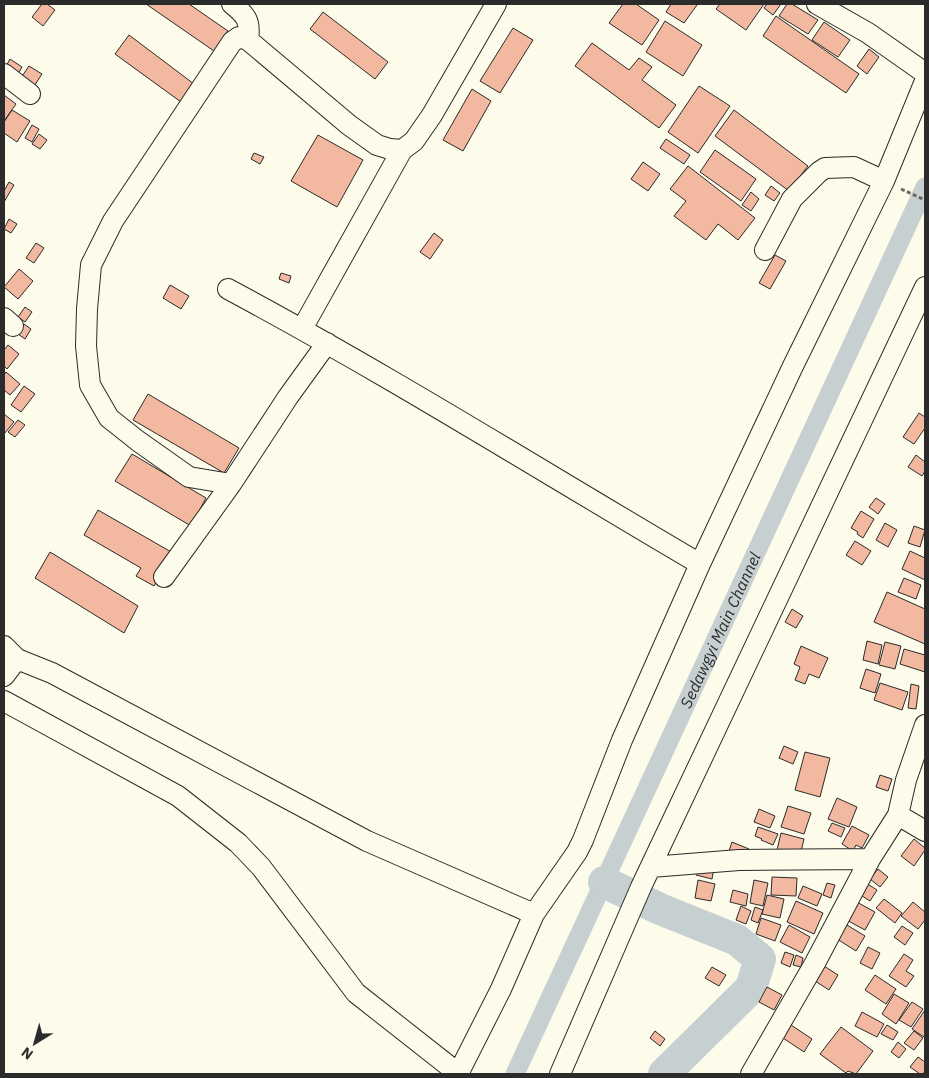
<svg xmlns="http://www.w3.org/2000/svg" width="929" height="1078" viewBox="0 0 929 1078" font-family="'IBM Plex Sans',sans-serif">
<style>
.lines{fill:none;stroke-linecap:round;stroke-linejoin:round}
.canal{stroke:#c7d0d0;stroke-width:19}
.river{stroke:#c7d0d0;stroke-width:32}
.building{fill:#f2b8a0;stroke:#2b2b2b}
.minor-casing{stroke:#2b2b2b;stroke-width:22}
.path{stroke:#6a6964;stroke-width:3;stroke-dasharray:4 2.5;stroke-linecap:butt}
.minor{stroke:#fdfbea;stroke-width:20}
.labels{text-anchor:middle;stroke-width:4;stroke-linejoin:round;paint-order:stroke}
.water-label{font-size:16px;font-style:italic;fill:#2b2b2b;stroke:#fdfbea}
</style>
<rect width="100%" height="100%" fill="#fdfbea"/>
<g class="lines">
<!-- canal -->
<path class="canal" id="s1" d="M 515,1074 L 925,187"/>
<!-- river -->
<path class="river" d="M 604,882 L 660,909 L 737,940 L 760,959 L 751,988 L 664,1074"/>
</g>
<!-- building -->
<path class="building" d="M 42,4 L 47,4 L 55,10 L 43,26 L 32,17 Z
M 146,4 L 189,4 L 228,31 L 214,51 Z
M 623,4 L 636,4 L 659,20 L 642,45 L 609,23 Z
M 671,4 L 695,4 L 697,5 L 684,23 L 666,12 Z
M 720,4 L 764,4 L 746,30 L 716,9 Z
M 767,4 L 781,4 L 773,15 L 764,8 Z
M 787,4 L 792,4 L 818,20 L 808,34 L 779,16 Z
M 323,12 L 388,62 L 375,79 L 310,29 Z
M 776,16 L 859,74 L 846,93 L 763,36 Z
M 665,21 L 702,45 L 683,76 L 646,52 Z
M 824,22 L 850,40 L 838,57 L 812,40 Z
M 513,28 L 533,40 L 500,93 L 480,81 Z
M 129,35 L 194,84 L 181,102 L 115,54 Z
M 592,43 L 629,70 L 639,58 L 652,67 L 642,80 L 676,105 L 659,128 L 575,66 Z
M 869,49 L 879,57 L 867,74 L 857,66 Z
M 10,59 L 22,67 L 15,79 L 4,70 Z
M 29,66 L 42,74 L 31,91 L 18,82 Z
M 699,86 L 730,106 L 698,153 L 668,132 Z
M 472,89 L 491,101 L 463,151 L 443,140 Z
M 4,95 L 16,104 L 4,121 Z
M 12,110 L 30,121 L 17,142 L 4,133 L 4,122 Z
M 734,110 L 808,166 L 789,191 L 715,136 Z
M 32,125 L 39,129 L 32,142 L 25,138 Z
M 39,134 L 47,140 L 40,149 L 32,144 Z
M 318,135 L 363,160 L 337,207 L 291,181 Z
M 666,139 L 690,155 L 684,164 L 660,148 Z
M 715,150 L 756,179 L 741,201 L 700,172 Z
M 254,153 L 264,157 L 260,164 L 251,159 Z
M 643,162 L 660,174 L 648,191 L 631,179 Z
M 688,166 L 755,218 L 738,240 L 718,224 L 706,240 L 674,216 L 686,201 L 670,189 Z
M 9,182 L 14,185 L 4,202 L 4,191 Z
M 771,186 L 780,193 L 774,201 L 765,195 Z
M 751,192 L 759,199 L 751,211 L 742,205 Z
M 9,219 L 17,224 L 11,233 L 4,229 Z
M 434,233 L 443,240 L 430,259 L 420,252 Z
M 36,243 L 44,248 L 34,263 L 26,258 Z
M 775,255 L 786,261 L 770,289 L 759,283 Z
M 19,269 L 33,281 L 18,299 L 4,287 Z
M 281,273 L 291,276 L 289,283 L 279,279 Z
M 170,285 L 189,296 L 181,309 L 163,298 Z
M 25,307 L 32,312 L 25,322 L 18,317 Z
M 24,324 L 31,329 L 25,339 L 18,334 Z
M 8,345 L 19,354 L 7,369 L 4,366 L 4,350 Z
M 6,372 L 20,384 L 10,395 L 4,390 L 4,375 Z
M 24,386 L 35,394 L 21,412 L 11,405 Z
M 148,394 L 239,448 L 224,473 L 133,420 Z
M 919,413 L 925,417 L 925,428 L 914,444 L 903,437 Z
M 4,414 L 14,422 L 4,434 Z
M 18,420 L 25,425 L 15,437 L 8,432 Z
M 132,454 L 206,498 L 191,526 L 115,481 Z
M 916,455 L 925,462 L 925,471 L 922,476 L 908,467 Z
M 876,498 L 885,504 L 878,514 L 869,507 Z
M 98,510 L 173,553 L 154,586 L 136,576 L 141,568 L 84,535 Z
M 861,511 L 874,519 L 863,538 L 857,534 L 858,532 L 851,528 Z
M 885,523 L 897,530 L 888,547 L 876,540 Z
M 914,526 L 925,530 L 920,547 L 908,543 Z
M 855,541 L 871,551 L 862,565 L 846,555 Z
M 910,551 L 925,558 L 925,580 L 902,569 Z
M 50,552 L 138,606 L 124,633 L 35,578 Z
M 904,578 L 921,585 L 916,599 L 898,592 Z
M 887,592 L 925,609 L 925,644 L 874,622 Z
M 792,609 L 803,616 L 796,628 L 785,622 Z
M 867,641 L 882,645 L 878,664 L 863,660 Z
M 885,642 L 901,646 L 895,669 L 879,665 Z
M 801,646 L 828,658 L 819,678 L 809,674 L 805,684 L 795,680 L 800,667 L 794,664 Z
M 904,649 L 925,655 L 925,672 L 900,664 Z
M 866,669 L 881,674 L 875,693 L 860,688 Z
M 880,683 L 908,692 L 902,710 L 874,700 Z
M 911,684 L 919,686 L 916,709 L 908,708 Z
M 784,746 L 798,752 L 793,764 L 779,758 Z
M 805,752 L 830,758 L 820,797 L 795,790 Z
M 880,775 L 892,779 L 888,791 L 876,787 Z
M 837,798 L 857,807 L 849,827 L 828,819 Z
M 788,806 L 811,813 L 804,834 L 781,827 Z
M 759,809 L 775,816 L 770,828 L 754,822 Z
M 832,823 L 845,828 L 841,837 L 828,831 Z
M 852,826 L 869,835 L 862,848 L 856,845 L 853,851 L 842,844 Z
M 758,827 L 778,834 L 773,845 L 761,840 L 762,839 L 755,836 Z
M 781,833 L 804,839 L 799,860 L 776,854 Z
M 914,839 L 925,848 L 925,850 L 914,866 L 901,856 Z
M 732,842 L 749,849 L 745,859 L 729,851 Z
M 698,865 L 714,868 L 712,879 L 696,875 Z
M 878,869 L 888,877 L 880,887 L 870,879 Z
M 772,877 L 797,878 L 796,896 L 771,895 Z
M 698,880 L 715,884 L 711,901 L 695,898 Z
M 754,880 L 768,883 L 763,906 L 750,903 Z
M 827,883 L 835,885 L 831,898 L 823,895 Z
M 866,883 L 877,890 L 870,901 L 859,894 Z
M 803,886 L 822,894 L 817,906 L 798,898 Z
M 733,890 L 748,894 L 746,906 L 730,902 Z
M 767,895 L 784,899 L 780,918 L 762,914 Z
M 884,899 L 902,913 L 895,923 L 876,908 Z
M 853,900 L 875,912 L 865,930 L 843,918 Z
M 796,901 L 823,913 L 814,934 L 787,922 Z
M 913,902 L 925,912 L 925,920 L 918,929 L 901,916 Z
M 741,906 L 751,911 L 746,924 L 736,920 Z
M 755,907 L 763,910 L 758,923 L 751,920 Z
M 761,918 L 781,925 L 775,941 L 756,934 Z
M 842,922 L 865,936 L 856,951 L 837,939 Z
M 789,925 L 810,937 L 802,953 L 780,942 Z
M 902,926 L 913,933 L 905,945 L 894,937 Z
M 868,947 L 880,953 L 872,969 L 860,963 Z
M 785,952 L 794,955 L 790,967 L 781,963 Z
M 904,954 L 913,960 L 906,971 L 914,976 L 906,987 L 889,976 Z
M 796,955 L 803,958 L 801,967 L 793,965 Z
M 824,966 L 838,975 L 829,990 L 815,981 Z
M 712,967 L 726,975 L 719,986 L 705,978 Z
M 875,975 L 896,989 L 886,1004 L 865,990 Z
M 767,987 L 782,995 L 774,1010 L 759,1002 Z
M 894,994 L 909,1003 L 896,1024 L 882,1014 Z
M 912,1002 L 923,1009 L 911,1027 L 899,1020 Z
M 925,1010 L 925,1035 L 924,1037 L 912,1029 Z
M 862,1012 L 884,1024 L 877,1037 L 855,1026 Z
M 791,1025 L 812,1039 L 804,1052 L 783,1038 Z
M 887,1025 L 898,1032 L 893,1040 L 881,1034 Z
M 841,1027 L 873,1051 L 856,1074 L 848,1071 L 846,1073 L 820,1054 Z
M 655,1031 L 665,1039 L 660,1046 L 650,1038 Z
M 914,1031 L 923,1038 L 914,1050 L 904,1043 Z
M 898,1042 L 906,1049 L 899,1058 L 891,1052 Z
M 918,1057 L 925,1062 L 925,1071 L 923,1074 L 920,1074 L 910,1067 Z"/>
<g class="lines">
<!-- minor casing -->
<g class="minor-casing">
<path id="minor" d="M 232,4 C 246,15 251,21 248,40
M 817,4 L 868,33 L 925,73
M 4,74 L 30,94
M 765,250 L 792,199 L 819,172 L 825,168 L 854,167 L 884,181
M 228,289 C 389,375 543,472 700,564
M 4,318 L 13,326
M 302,329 L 402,150
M 231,484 L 189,477 L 138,441 L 109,418 L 90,385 L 86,346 L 87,309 L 91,265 L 113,221 L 232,42 L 239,37 L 248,40 L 349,125 L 377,145 L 390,149 L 402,150 L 414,141 L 432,115 L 496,4
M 164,577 L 231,484 L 288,397 L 327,343
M 4,646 L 17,659
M 4,676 L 17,659 L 52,673 L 367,841 L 534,914
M 4,701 L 178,796 L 238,843 L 261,867 L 356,993 L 459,1074
M 898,815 L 925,831
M 651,867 L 739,860 L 870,859
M 458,1074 L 501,989 L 534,914 L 577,852 L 583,840 L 622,740 L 700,564 L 793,366 L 884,181 L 925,81
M 560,1074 L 641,887 L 925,287
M 751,1074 L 815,963 L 870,859 L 898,815 L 906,780 L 925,725"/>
</g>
<!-- path -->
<path class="path" d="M 901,189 L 925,200"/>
<!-- minor -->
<use href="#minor" class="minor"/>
</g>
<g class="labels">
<!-- water labels -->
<g class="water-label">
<text dy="6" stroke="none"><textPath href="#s1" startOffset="489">Sedawgyi Main Channel</textPath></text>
</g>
</g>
<!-- border -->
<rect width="929" height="1078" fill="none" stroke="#2b2b2b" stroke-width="10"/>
<!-- north arrow -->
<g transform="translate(35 1043) rotate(217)" stroke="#fdfbea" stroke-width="4" paint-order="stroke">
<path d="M0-4L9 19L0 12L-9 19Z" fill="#2b2b2b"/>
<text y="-8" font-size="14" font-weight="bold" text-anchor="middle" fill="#2b2b2b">N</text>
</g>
</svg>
